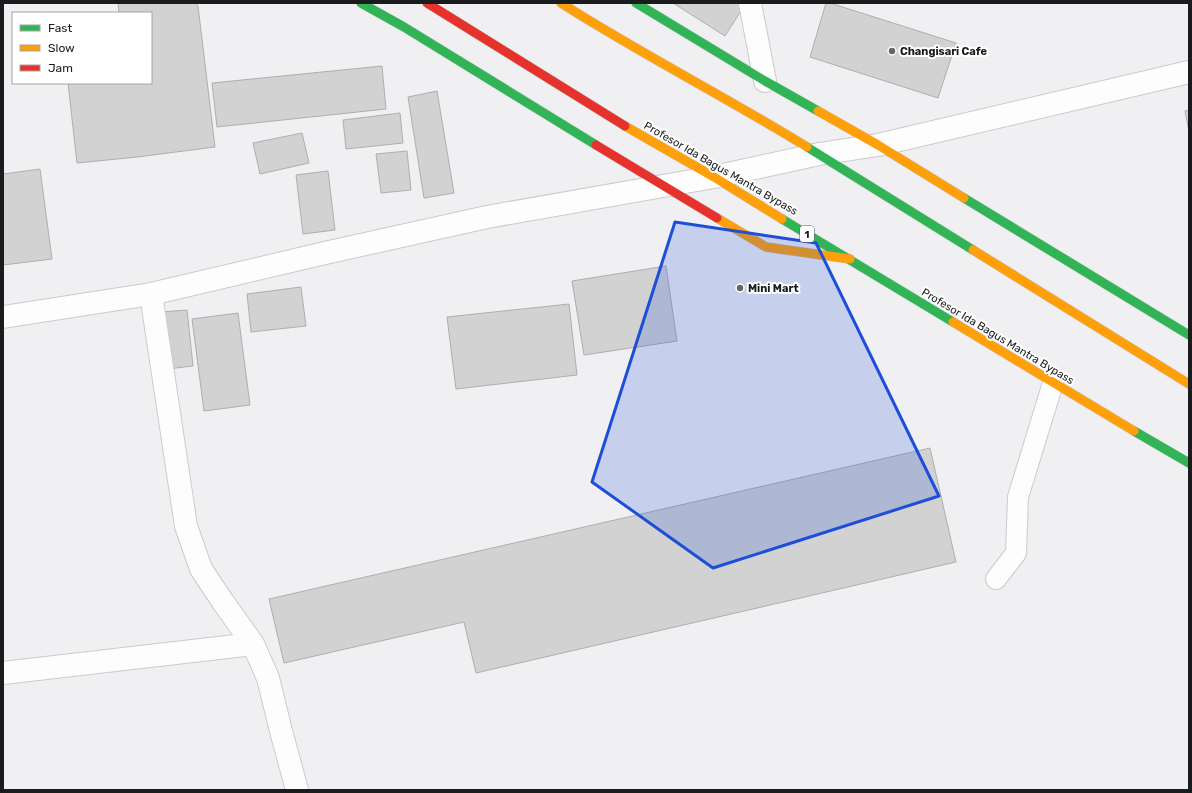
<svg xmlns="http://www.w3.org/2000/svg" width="1192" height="793" viewBox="0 0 1192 793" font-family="Rubik,sans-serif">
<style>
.building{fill:#d3d2d3;stroke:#afadaf}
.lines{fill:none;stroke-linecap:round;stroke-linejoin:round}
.lane-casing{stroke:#cbcbcc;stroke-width:22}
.street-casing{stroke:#cbcbcc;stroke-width:24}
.fast-casing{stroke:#cbcbcc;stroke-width:10}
.slow-casing{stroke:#cbcbcc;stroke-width:10}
.jam-casing{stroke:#cbcbcc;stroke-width:10}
.lane{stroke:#fdfdfd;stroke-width:20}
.street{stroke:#fdfdfd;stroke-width:22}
.fast{stroke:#30b455;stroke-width:9}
.slow{stroke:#ff9f0a;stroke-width:9}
.jam{stroke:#e5322d;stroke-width:9}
.marked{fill:#1d4ed8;fill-opacity:0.2;stroke:#1d4ed8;stroke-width:3;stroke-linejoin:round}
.poi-dot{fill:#656667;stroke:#fff;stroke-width:1.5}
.labels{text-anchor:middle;stroke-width:4;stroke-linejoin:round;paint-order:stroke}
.shield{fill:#fff;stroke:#5f5f60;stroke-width:1}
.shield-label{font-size:10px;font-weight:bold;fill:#1a1b1c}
.poi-label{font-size:11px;font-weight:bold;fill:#1a1b1c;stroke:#fff;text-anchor:start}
.street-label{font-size:11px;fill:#1a1b1c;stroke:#fff}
</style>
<rect width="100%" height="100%" fill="#f0f0f3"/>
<!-- building -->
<path class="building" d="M 118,3 L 197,3 L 197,6 L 198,6 L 215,147 L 137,157 L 77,163 L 68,83 L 151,83 L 151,13 L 119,13 Z
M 673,3 L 746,3 L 725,36 Z
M 826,3 L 830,3 L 956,43 L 938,98 L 810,57 Z
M 382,66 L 386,109 L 217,127 L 212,83 Z
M 437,91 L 454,193 L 424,198 L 408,97 Z
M 1189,110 L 1189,132 L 1185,111 Z
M 400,113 L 403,143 L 346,149 L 343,120 Z
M 302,133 L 309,163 L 260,174 L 253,143 Z
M 407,151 L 411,190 L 381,193 L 376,154 Z
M 40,169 L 52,259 L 3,265 L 3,174 Z
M 328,171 L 335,230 L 303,234 L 296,175 Z
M 666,266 L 677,341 L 584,355 L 572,281 Z
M 301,287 L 306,326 L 251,332 L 247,294 Z
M 569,304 L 577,375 L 456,389 L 447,317 Z
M 187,310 L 193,366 L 167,369 L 161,312 Z
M 238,313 L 250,405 L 204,411 L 192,319 Z
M 930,448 L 956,562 L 476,673 L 464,622 L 284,663 L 269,599 Z"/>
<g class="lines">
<!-- lane casing -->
<g class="lane-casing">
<path id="lane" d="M 996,579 L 1016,553 L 1018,497 L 1053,383"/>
</g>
<!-- street casing -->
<g class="street-casing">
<path id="street" d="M 750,3 L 765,81
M 151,294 L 186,526 L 201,569 L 223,602 L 253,644 L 268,678 L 281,731 L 297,790
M 3,317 L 151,294 L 325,253 L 487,217 L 714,177 L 819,154 L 878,145 L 1189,72
M 3,673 L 253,644"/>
</g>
<!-- fast casing -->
<g class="fast-casing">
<path id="fast" d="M 361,3 L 404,27 L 596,145
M 636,3 L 765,81 L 818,111
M 807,147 L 973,250
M 964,198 L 1189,335
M 782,219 L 953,322
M 1134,431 L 1189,463"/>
</g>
<!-- slow casing -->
<g class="slow-casing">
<path id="slow" d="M 561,3 C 641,54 726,97 807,147
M 818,111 L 878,145 L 964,198
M 625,126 L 714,177 L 782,219
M 717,218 L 766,247 L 850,259
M 973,250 L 1189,384
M 953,322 L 1134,431"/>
</g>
<!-- jam casing -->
<g class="jam-casing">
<path id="jam" d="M 427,3 L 625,126
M 596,145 L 717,218"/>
</g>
<!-- lane -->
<use href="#lane" class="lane"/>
<!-- street -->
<use href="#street" class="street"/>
<!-- fast -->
<use href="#fast" class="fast"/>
<!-- slow -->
<use href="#slow" class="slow"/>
<!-- jam -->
<use href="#jam" class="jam"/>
</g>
<!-- marked area -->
<path class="marked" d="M 675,222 L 816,243 L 939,496 L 713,568 L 592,482 Z"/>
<!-- markers -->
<g class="poi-dot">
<circle cx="892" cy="51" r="4"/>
<circle cx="740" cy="288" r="4"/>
</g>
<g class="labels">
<!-- shield labels -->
<rect class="shield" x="800" y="226" width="14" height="16" rx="3"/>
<g class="shield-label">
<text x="807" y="238">1</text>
</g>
<!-- poi labels -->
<g class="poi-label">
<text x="900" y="55">Changisari Cafe</text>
<text x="748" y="292">Mini Mart</text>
</g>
<!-- street labels -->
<g class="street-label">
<text transform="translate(721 168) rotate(30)" y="4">Profesor Ida Bagus Mantra Bypass</text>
<text transform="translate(998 336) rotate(31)" y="4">Profesor Ida Bagus Mantra Bypass</text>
</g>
</g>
<!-- border -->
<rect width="1192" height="793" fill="none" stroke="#1a1b1c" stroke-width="8"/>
<!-- legend -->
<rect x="12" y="12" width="140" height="72" fill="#ffffff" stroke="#a3a4a4"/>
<rect x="20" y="25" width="20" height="6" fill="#30b455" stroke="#a3a4a4"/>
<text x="48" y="32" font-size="12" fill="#1a1b1c">Fast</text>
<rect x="20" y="45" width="20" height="6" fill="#ff9f0a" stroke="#a3a4a4"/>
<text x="48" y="52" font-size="12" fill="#1a1b1c">Slow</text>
<rect x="20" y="65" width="20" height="6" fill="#e5322d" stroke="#a3a4a4"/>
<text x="48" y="72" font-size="12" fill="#1a1b1c">Jam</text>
</svg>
